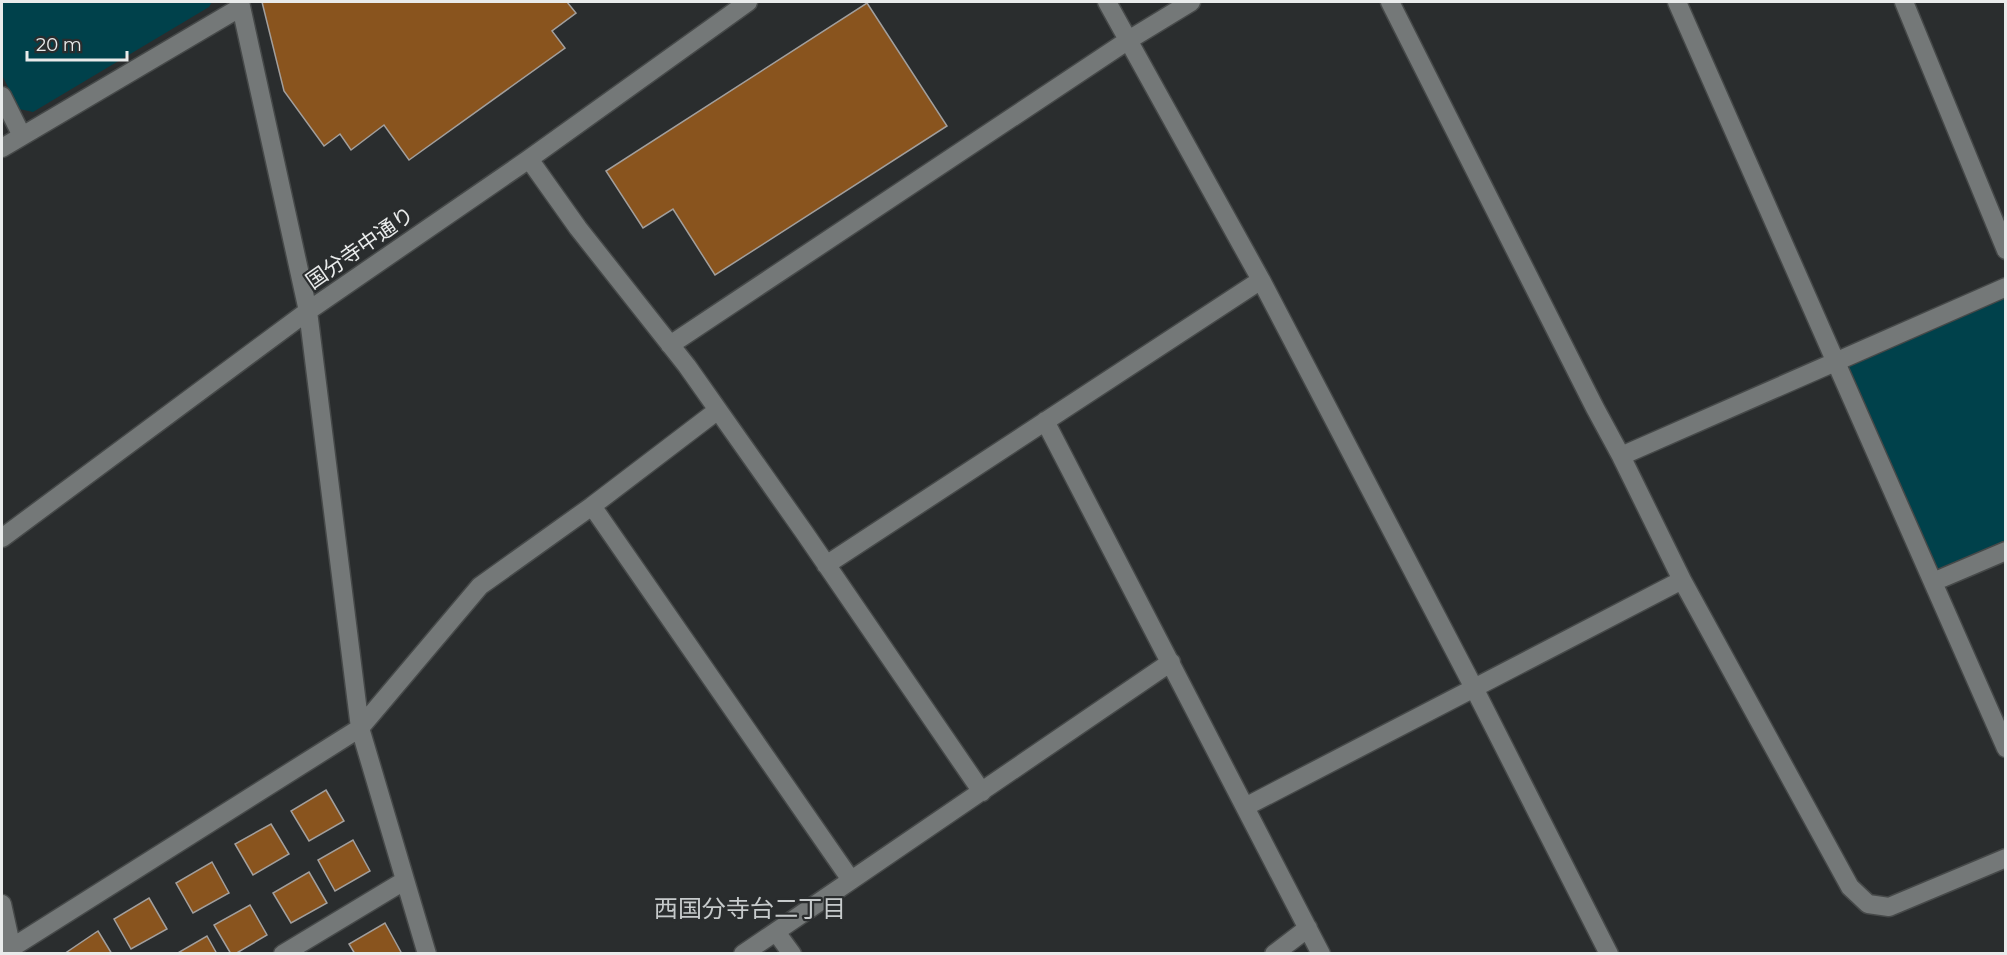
<svg xmlns="http://www.w3.org/2000/svg" width="2007" height="955" viewBox="0 0 2007 955" font-family="Montserrat,'Noto Sans JP',sans-serif">
<style>
.green{fill:#00414b}
.building{fill:#89541e;stroke:#a29f9d;stroke-width:1.5}
.lines{fill:none;stroke-linecap:round;stroke-linejoin:round}
.minor-casing{stroke:#464949;stroke-width:21}
.minor{stroke:#747878;stroke-width:18}
.labels{text-anchor:middle;stroke-width:4.5;stroke-linejoin:round;paint-order:stroke}
.street-label{font-size:21px;fill:#e9ebeb;stroke:#2a2d2e}
.quarter-label{font-size:24px;fill:#c7cbcc;stroke:#2a2d2e}
</style>
<rect width="100%" height="100%" fill="#2a2d2e"/>
<!-- green -->
<path class="green" d="M 2,2 L 212,2 L 209,7 L 33,112 L 19,109 L 2,75 Z
M 2005,287 L 2005,551 L 1933,582 L 1835,361 Z"/>
<!-- building -->
<path class="building" d="M 262,2 L 567,2 L 576,13 L 552,31 L 565,48 L 409,160 L 384,125 L 351,150 L 340,134 L 324,146 L 284,91 Z
M 867,3 L 947,126 L 715,275 L 673,209 L 643,228 L 606,171 Z
M 326,790 L 344,821 L 309,841 L 291,811 Z
M 271,824 L 289,854 L 253,875 L 235,844 Z
M 353,840 L 370,871 L 335,891 L 318,860 Z
M 212,862 L 229,893 L 193,913 L 176,883 Z
M 309,872 L 327,903 L 291,923 L 273,893 Z
M 149,898 L 167,929 L 131,949 L 114,919 Z
M 250,905 L 267,935 L 235,954 L 231,954 L 214,925 Z
M 385,923 L 402,954 L 355,954 L 349,944 Z
M 98,931 L 112,954 L 64,954 Z
M 207,936 L 217,954 L 176,954 Z"/>
<g class="lines">
<!-- minor casing -->
<g class="minor-casing">
<path id="minor" d="M 240,2 L 308,311 L 360,728 L 427,954
M 1107,2 L 1261,280 L 1474,688 L 1609,954
M 1390,2 L 1595,408 L 1621,456 L 1682,580 L 1850,887 L 1868,904 L 1889,907 L 2006,858
M 1677,2 L 2006,748
M 1904,2 L 2006,250
M 2,96 L 22,136
M 2,148 L 241,7
M 529,159 L 578,228 L 687,366 L 804,532 L 982,792
M 670,345 L 1127,41 L 1191,2
M 1045,421 L 1321,954
M 1621,456 L 2006,287
M 592,506 L 851,880
M 2,538 L 308,311 L 529,159 L 748,2
M 826,565 L 1261,280
M 1933,582 L 2006,551
M 1245,807 L 1682,580
M 2,904 L 13,954
M 776,932 L 792,954
M 2,954 L 360,728 L 480,586 L 592,506 L 718,410
M 283,954 L 404,881
M 743,954 L 1171,662
M 1274,954 L 1308,928"/>
</g>
<!-- minor -->
<use href="#minor" class="minor"/>
</g>
<g class="labels">
<!-- street labels -->
<g class="street-label">
<text transform="translate(360 248) rotate(-35)" y="7">国分寺中通り</text>
</g>
<!-- quarter labels -->
<g class="quarter-label">
<text x="750" y="917">西国分寺台二丁目</text>
</g>
</g>
<!-- border -->
<rect width="2007" height="955" fill="none" stroke="#e9ebeb" stroke-width="6"/>
<!-- scale -->
<path d="M27 51v9h100v-9" fill="none" stroke="#e9ebeb" stroke-width="3"/>
<text x="36" y="51" font-size="18" fill="#e9ebeb" stroke="#2a2d2e" stroke-width="4.5" paint-order="stroke">20 m</text>
</svg>
